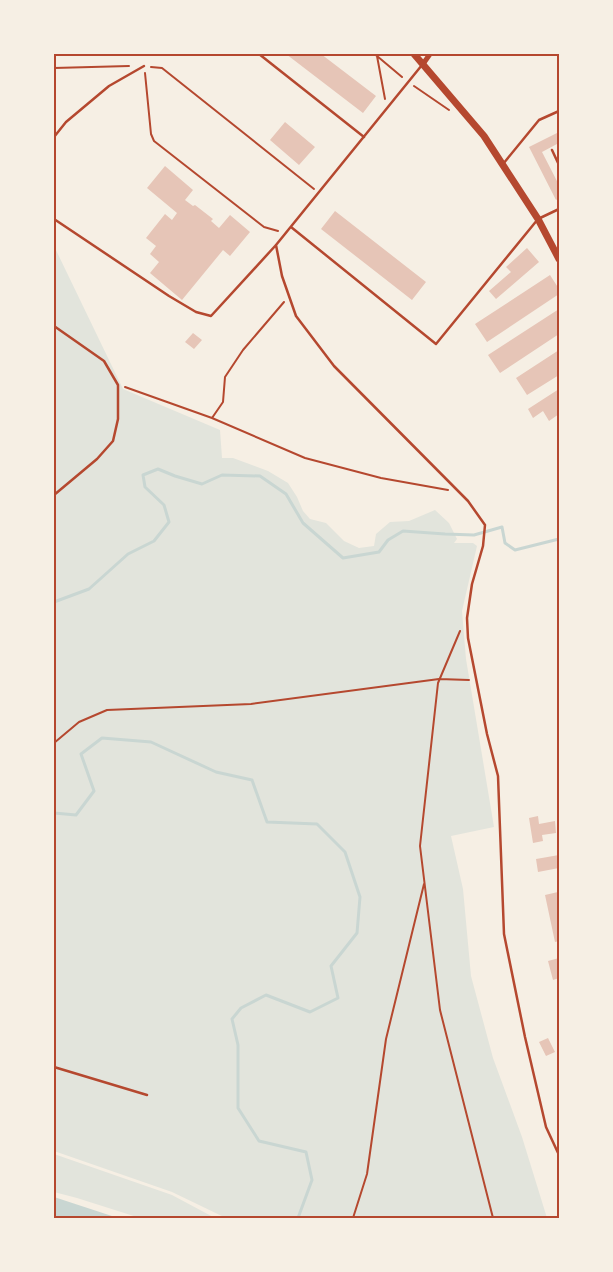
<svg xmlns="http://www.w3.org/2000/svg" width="613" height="1272" viewBox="0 0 613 1272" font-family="Overpass,sans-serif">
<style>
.green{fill:#e2e4dc}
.water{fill:#c9d6d2}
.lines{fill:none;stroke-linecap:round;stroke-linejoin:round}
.stream{stroke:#c9d6d2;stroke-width:3}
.building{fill:#e6c5b7}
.path{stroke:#b5482f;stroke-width:2}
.service{stroke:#b5482f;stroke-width:2.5}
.minor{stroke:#b5482f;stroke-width:5}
.tertiary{stroke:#b5482f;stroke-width:7}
.neatline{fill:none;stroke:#b5482f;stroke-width:2}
</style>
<rect width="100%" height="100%" fill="#f6efe4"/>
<!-- green -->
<path class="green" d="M 54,246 L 123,389 L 220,430 L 222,458 L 233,458 L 268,471 L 288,483 L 297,497 L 303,511 L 310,519 L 326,523 L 344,541 L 359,548 L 374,546 L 376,534 L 390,522 L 409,521 L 435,510 L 449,523 L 457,539 L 454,543 L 473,543 L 477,546 L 462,611 L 466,659 L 494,827 L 451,836 L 463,889 L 471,976 L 493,1058 L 522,1137 L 547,1218 L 226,1218 L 172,1192 L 54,1151 Z
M 54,1154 L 172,1195 L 215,1218 L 140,1218 L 77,1198 L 54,1192 Z"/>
<!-- water -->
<path class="water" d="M 54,1197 L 118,1218 L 54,1218 Z"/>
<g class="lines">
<!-- stream -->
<path class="stream" d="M 54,602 L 89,589 L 128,554 L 154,541 L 169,522 L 164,505 L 145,487 L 143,475 L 158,469 L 175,476 L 202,484 L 222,475 L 260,476 L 286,494 L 303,523 L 343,558 L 379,552 L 388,540 L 403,531 L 445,534 L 474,535 L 502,527 L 505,543 L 515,550 L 559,539
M 54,813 L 76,815 L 94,791 L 81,754 L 102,738 L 151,742 L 216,772 L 252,780 L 267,822 L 317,824 L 345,852 L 360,897 L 357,933 L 331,966 L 338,998 L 310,1012 L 266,995 L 241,1008 L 232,1019 L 238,1045 L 238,1108 L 259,1141 L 306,1152 L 312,1180 L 298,1218"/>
</g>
<!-- building -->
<path class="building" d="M 286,54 L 321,54 L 376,96 L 363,113 Z
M 285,122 L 315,147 L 299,165 L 270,140 Z
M 559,132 L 559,148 L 557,144 L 542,152 L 559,185 L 559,198 L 556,200 L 529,147 Z
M 165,166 L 193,190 L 185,200 L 193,206 L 195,205 L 213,219 L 211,221 L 219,228 L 230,215 L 250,232 L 230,256 L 223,250 L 182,300 L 150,273 L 159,262 L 150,254 L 156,246 L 146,238 L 165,214 L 172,220 L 177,213 L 147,188 Z
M 335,211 L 426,282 L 412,300 L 321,229 Z
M 527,248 L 539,262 L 496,299 L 489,291 L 511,272 L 506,267 Z
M 550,275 L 559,289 L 559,294 L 487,342 L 475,324 Z
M 559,309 L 559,334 L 500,373 L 488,355 Z
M 193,333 L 202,340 L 194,349 L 185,342 Z
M 559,350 L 559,375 L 527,395 L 516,378 Z
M 559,389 L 559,414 L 549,421 L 543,411 L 533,418 L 528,409 Z
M 538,816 L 539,824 L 555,821 L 556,833 L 542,835 L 543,841 L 533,843 L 529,818 Z
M 559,855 L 559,868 L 538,872 L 536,859 Z
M 558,892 L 559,941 L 555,942 L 545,895 Z
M 559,958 L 559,978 L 553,980 L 548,961 Z
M 548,1038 L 555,1052 L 546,1056 L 539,1042 Z"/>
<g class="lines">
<!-- path -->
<path class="path" d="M 374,54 L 377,56 L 385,99
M 377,56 L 402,77
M 151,67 L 162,68 L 314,189
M 54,68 L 129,66
M 145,73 L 151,134 L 154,141 L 264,227 L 278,231
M 414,86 L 449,110
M 284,302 L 243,350 L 225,377 L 223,402 L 212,418 L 305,458 L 381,478 L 448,490
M 125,387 L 212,418
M 460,631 L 438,683 L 420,846 L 440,1010 L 493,1218
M 54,743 L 79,722 L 107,710 L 251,704 L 439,679 L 469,680
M 353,1218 L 367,1174 L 386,1039 L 424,884"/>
<!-- service -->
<path class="service" d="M 259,54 L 364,137
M 54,137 L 66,122 L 109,86 L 144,66
M 552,150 L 559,165
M 503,164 L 539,120 L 559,111
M 54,219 L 169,296 L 196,312 L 211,316 L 276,245 L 422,65
M 291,227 L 436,344 L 538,219 L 559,209
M 276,245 L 282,276 L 296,316 L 334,366 L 468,501 L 485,525 L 483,546 L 472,584 L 467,618 L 468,638 L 487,734 L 498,776 L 504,934 L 525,1037 L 546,1127 L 559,1155
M 54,326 L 104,361 L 118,385 L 118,419 L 113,441 L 97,459 L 54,495
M 54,1067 L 147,1095"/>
<!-- minor -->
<path class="minor" d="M 423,64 L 430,54"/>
<!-- tertiary -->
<path class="tertiary" d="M 414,54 L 484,136 L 538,219 L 559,259"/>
</g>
<!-- border -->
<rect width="613" height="1272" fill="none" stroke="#f6efe4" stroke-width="110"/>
<rect x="55" y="55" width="503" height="1162" class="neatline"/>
</svg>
